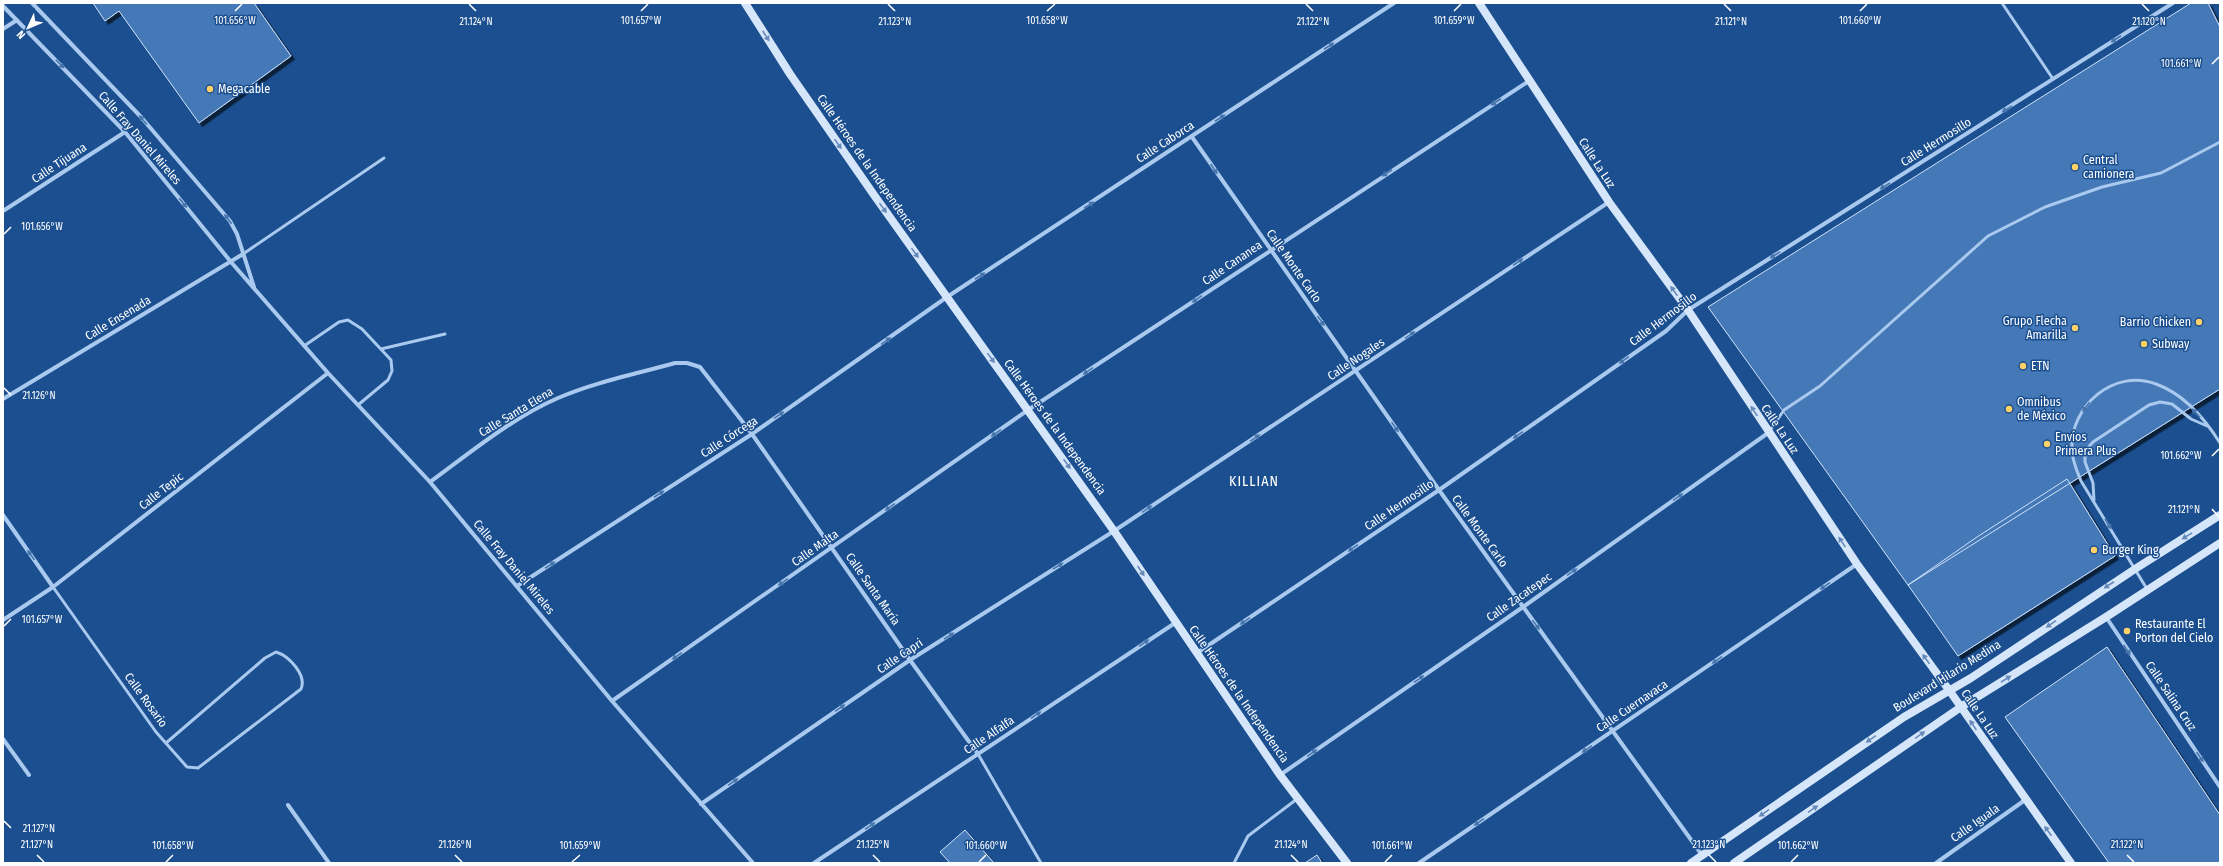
<svg xmlns="http://www.w3.org/2000/svg" width="2223" height="866" viewBox="0 0 2223 866" font-family="'Fira Sans Condensed',sans-serif">
<style>
.building{fill:#4478b7;stroke:#cfe3fa;filter:url(#shadow)}
.lines{fill:none;stroke-linecap:round;stroke-linejoin:round}
.lane{stroke:#a9c9ee;stroke-width:3}
.street{stroke:#a9c9ee;stroke-width:4}
.secondary{stroke:#d6e6fa;stroke-width:8}
.oneway{fill:#668bba}
.oneway2{fill:#4674ac}
.ticks{fill:none;stroke:#fff;stroke-width:1.5}
.poi-dot{fill:#ffd166;stroke:#1b4f8f;stroke-width:1.5}
.labels{text-anchor:middle;stroke-width:3;stroke-linejoin:round;paint-order:stroke}
.poi-label{font-size:12px;fill:#fff;stroke:#1b4f8f;text-anchor:start}
.street-label{font-size:12px;fill:#fff;stroke:#1b4f8f}
.quarter-label{font-size:14px;letter-spacing:1px;fill:#fff;stroke:#1b4f8f}
.ticks-label{font-size:10px;text-anchor:middle;fill:#fff;stroke:#1b4f8f;stroke-width:3;stroke-linejoin:round;paint-order:stroke}
</style>
<defs>
<filter id="shadow"><feDropShadow dx="3.5" dy="3.5" stdDeviation="0" flood-color="#0009"/></filter>
</defs>
<rect width="100%" height="100%" fill="#1b4f8f"/>
<!-- building -->
<path class="building" d="M 93,3 L 254,3 L 291,56 L 199,123 L 119,11 L 105,21 Z
M 2191,3 L 2208,3 L 2220,27 L 2220,389 L 1908,585 L 1708,307 Z
M 2067,479 L 2115,556 L 1958,656 L 1908,585 L 1977,537 Z
M 2107,647 L 2220,815 L 2220,863 L 2109,863 L 2005,717 Z
M 965,830 L 994,863 L 950,863 L 940,852 Z
M 1317,855 L 1322,863 L 1305,863 Z"/>
<g class="lines">
<!-- lane -->
<path class="lane" d="M 2002,3 L 2053,79
M 243,254 L 384,158
M 304,346 L 339,322 L 348,320 L 362,329 L 391,360 L 392,371 L 388,380 L 358,405
M 381,349 L 445,334
M 1769,432 L 1784,410 L 1820,386 L 1988,236 L 2045,207 L 2102,187 L 2161,173 L 2220,142
M 2094,500 L 2093,483 L 2085,462 L 2085,451 L 2093,442 L 2149,405 L 2160,402 L 2172,404 L 2191,419 L 2207,426
M 53,587 L 156,732 L 187,767 L 198,768 L 301,689 C 307,675 289,656 276,652 L 265,658 L 166,743
M 2147,589 L 2081,481 C 2077,471 2072,461 2072,449 C 2070,406 2114,368 2156,384 C 2184,394 2205,419 2220,443
M 978,754 L 1041,863
M 1234,863 L 1248,836 L 1297,799"/>
<!-- street -->
<path class="street" d="M 32,3 L 141,117 L 230,221 L 237,234 L 254,287
M 3,6 L 125,132 L 231,262 L 328,373 L 430,482 L 612,701 L 753,863
M 3,29 L 17,20
M 1192,137 L 1439,490 L 1702,855
M 3,211 L 125,132
M 3,399 L 243,254
M 430,482 C 471,452 512,418 558,398 C 595,382 636,374 675,363 L 687,363 L 700,367 L 752,434 L 910,660 L 978,754
M 3,515 L 53,587
M 517,586 L 752,434 L 947,297 L 1394,3
M 2106,617 L 2220,787
M 3,620 L 53,587 L 328,373
M 1197,653 L 1439,490 L 1666,331 L 1688,310 L 2173,3
M 612,701 L 1028,410 L 1529,81
M 3,739 L 29,775
M 1280,775 L 1523,607 L 1768,433
M 701,804 L 910,660 L 1114,531 L 1609,202
M 288,805 L 329,863
M 814,863 L 1175,623
M 1419,863 L 1857,564
M 1936,863 L 2025,800"/>
<!-- secondary -->
<path class="secondary" d="M 745,3 L 790,74 L 874,195 L 1114,531 L 1280,775 L 1347,863
M 1479,3 L 1609,202 L 1688,310 L 1857,564 L 1949,690 L 2071,863
M 1691,863 L 1904,717 L 1971,678 L 2135,569 L 2220,515
M 1734,863 L 1961,707 L 2106,617 L 2220,543"/>
</g>
<!-- one-way arrows -->
<defs><path id="oneway-solid" d="M-6-.8H1V-3.2L6.5 0L1 3.2V.8H-6Z"/></defs>
<g class="oneway">
<use href="#oneway-solid" transform="translate(766 36) rotate(57)"/>
<use href="#oneway-solid" transform="translate(838 144) rotate(55)"/>
<use href="#oneway-solid" transform="translate(883 208) rotate(54)"/>
<use href="#oneway-solid" transform="translate(915 253) rotate(54)"/>
<use href="#oneway-solid" transform="translate(1674 291) rotate(-126)"/>
<use href="#oneway-solid" transform="translate(991 358) rotate(54)"/>
<use href="#oneway-solid" transform="translate(1754 411) rotate(-123)"/>
<use href="#oneway-solid" transform="translate(1067 464) rotate(55)"/>
<use href="#oneway-solid" transform="translate(2187 536) rotate(148)"/>
<use href="#oneway-solid" transform="translate(1842 542) rotate(-124)"/>
<use href="#oneway-solid" transform="translate(1141 571) rotate(56)"/>
<use href="#oneway-solid" transform="translate(2109 585) rotate(147)"/>
<use href="#oneway-solid" transform="translate(2051 624) rotate(146)"/>
<use href="#oneway-solid" transform="translate(1926 659) rotate(-126)"/>
<use href="#oneway-solid" transform="translate(2006 679) rotate(-32)"/>
<use href="#oneway-solid" transform="translate(1973 725) rotate(-124)"/>
<use href="#oneway-solid" transform="translate(1920 735) rotate(-35)"/>
<use href="#oneway-solid" transform="translate(1871 739) rotate(146)"/>
<use href="#oneway-solid" transform="translate(1813 809) rotate(-35)"/>
<use href="#oneway-solid" transform="translate(1764 813) rotate(146)"/>
<use href="#oneway-solid" transform="translate(2048 831) rotate(-126)"/>
</g>
<g class="oneway2">
<use href="#oneway-solid" transform="translate(2116 39) rotate(147)"/>
<use href="#oneway-solid" transform="translate(1329 46) rotate(-33)"/>
<use href="#oneway-solid" transform="translate(60 64) rotate(45)"/>
<use href="#oneway-solid" transform="translate(1496 102) rotate(147)"/>
<use href="#oneway-solid" transform="translate(2007 109) rotate(148)"/>
<use href="#oneway-solid" transform="translate(1220 118) rotate(-33)"/>
<use href="#oneway-solid" transform="translate(143 120) rotate(-131)"/>
<use href="#oneway-solid" transform="translate(1214 169) rotate(56)"/>
<use href="#oneway-solid" transform="translate(1387 173) rotate(147)"/>
<use href="#oneway-solid" transform="translate(1885 186) rotate(148)"/>
<use href="#oneway-solid" transform="translate(183 203) rotate(51)"/>
<use href="#oneway-solid" transform="translate(1089 205) rotate(-33)"/>
<use href="#oneway-solid" transform="translate(228 219) rotate(-127)"/>
<use href="#oneway-solid" transform="translate(1775 255) rotate(148)"/>
<use href="#oneway-solid" transform="translate(1518 262) rotate(-34)"/>
<use href="#oneway-solid" transform="translate(980 276) rotate(-33)"/>
<use href="#oneway-solid" transform="translate(1197 299) rotate(146)"/>
<use href="#oneway-solid" transform="translate(1321 321) rotate(54)"/>
<use href="#oneway-solid" transform="translate(1410 335) rotate(-34)"/>
<use href="#oneway-solid" transform="translate(886 341) rotate(-35)"/>
<use href="#oneway-solid" transform="translate(1624 360) rotate(145)"/>
<use href="#oneway-solid" transform="translate(1088 371) rotate(146)"/>
<use href="#oneway-solid" transform="translate(2086 407) rotate(126)"/>
<use href="#oneway-solid" transform="translate(2196 413) rotate(-133)"/>
<use href="#oneway-solid" transform="translate(779 415) rotate(-35)"/>
<use href="#oneway-solid" transform="translate(1395 427) rotate(55)"/>
<use href="#oneway-solid" transform="translate(996 433) rotate(145)"/>
<use href="#oneway-solid" transform="translate(1518 435) rotate(145)"/>
<use href="#oneway-solid" transform="translate(1255 438) rotate(-34)"/>
<use href="#oneway-solid" transform="translate(659 494) rotate(-33)"/>
<use href="#oneway-solid" transform="translate(1678 497) rotate(-35)"/>
<use href="#oneway-solid" transform="translate(890 507) rotate(145)"/>
<use href="#oneway-solid" transform="translate(1147 509) rotate(-34)"/>
<use href="#oneway-solid" transform="translate(2108 524) rotate(59)"/>
<use href="#oneway-solid" transform="translate(1353 548) rotate(146)"/>
<use href="#oneway-solid" transform="translate(31 555) rotate(-125)"/>
<use href="#oneway-solid" transform="translate(550 565) rotate(-33)"/>
<use href="#oneway-solid" transform="translate(1058 566) rotate(-32)"/>
<use href="#oneway-solid" transform="translate(1572 572) rotate(-35)"/>
<use href="#oneway-solid" transform="translate(783 582) rotate(145)"/>
<use href="#oneway-solid" transform="translate(1825 586) rotate(146)"/>
<use href="#oneway-solid" transform="translate(1245 621) rotate(146)"/>
<use href="#oneway-solid" transform="translate(1536 625) rotate(54)"/>
<use href="#oneway-solid" transform="translate(949 636) rotate(-32)"/>
<use href="#oneway-solid" transform="translate(1144 643) rotate(-34)"/>
<use href="#oneway-solid" transform="translate(2127 650) rotate(56)"/>
<use href="#oneway-solid" transform="translate(677 656) rotate(145)"/>
<use href="#oneway-solid" transform="translate(1717 660) rotate(146)"/>
<use href="#oneway-solid" transform="translate(1419 679) rotate(-35)"/>
<use href="#oneway-solid" transform="translate(840 708) rotate(-35)"/>
<use href="#oneway-solid" transform="translate(1036 715) rotate(-34)"/>
<use href="#oneway-solid" transform="translate(1587 749) rotate(146)"/>
<use href="#oneway-solid" transform="translate(1312 753) rotate(-35)"/>
<use href="#oneway-solid" transform="translate(2200 757) rotate(56)"/>
<use href="#oneway-solid" transform="translate(733 782) rotate(-35)"/>
<use href="#oneway-solid" transform="translate(1479 822) rotate(146)"/>
<use href="#oneway-solid" transform="translate(870 826) rotate(-34)"/>
</g>
<!-- ticks -->
<path class="ticks" d="M 469,4 L 476,11M 888,4 L 895,11M 1306,4 L 1313,11M 1724,4 L 1731,11M 2142,4 L 2149,11M 235,11 L 242,4M 641,11 L 648,4M 1047,11 L 1055,4M 1454,11 L 1461,4M 1860,11 L 1867,4M 2212,64 L 2219,57M 4,234 L 11,227M 4,388 L 11,395M 2212,456 L 2219,449M 2212,509 L 2219,517M 4,626 L 11,619M 4,821 L 11,828M 37,855 L 44,862M 455,855 L 462,862M 873,855 L 880,862M 1291,855 L 1298,862M 1709,855 L 1716,862M 2127,855 L 2134,862M 166,862 L 173,855M 572,862 L 580,855M 979,862 L 986,855M 1385,862 L 1392,855M 1791,862 L 1798,855"/>
<!-- markers -->
<g class="poi-dot">
<circle cx="210" cy="89" r="4"/>
<circle cx="2075" cy="167" r="4"/>
<circle cx="2199" cy="322" r="4"/>
<circle cx="2075" cy="328" r="4"/>
<circle cx="2144" cy="344" r="4"/>
<circle cx="2023" cy="366" r="4"/>
<circle cx="2009" cy="409" r="4"/>
<circle cx="2047" cy="444" r="4"/>
<circle cx="2094" cy="550" r="4"/>
<circle cx="2127" cy="631" r="4"/>
</g>
<g class="labels">
<!-- poi labels -->
<g class="poi-label">
<text x="218" y="93">Megacable</text>
<text x="2083" y="164">Central<tspan x="2083" dy="14">camionera</tspan></text>
<text x="2067" y="325" text-anchor="end">Grupo Flecha<tspan x="2067" dy="14">Amarilla</tspan></text>
<text x="2191" y="326" text-anchor="end">Barrio Chicken</text>
<text x="2152" y="348">Subway</text>
<text x="2031" y="370">ETN</text>
<text x="2017" y="406">Omnibus<tspan x="2017" dy="14">de México</tspan></text>
<text x="2055" y="441">Envíos<tspan x="2055" dy="14">Primera Plus</tspan></text>
<text x="2102" y="554">Burger King</text>
<text x="2135" y="628">Restaurante El<tspan x="2135" dy="14">Porton del Cielo</tspan></text>
</g>
<!-- street labels -->
<g class="street-label">
<text transform="translate(140 138) rotate(49)" y="4">Calle Fray Daniel Mireles</text>
<text transform="translate(1165 142) rotate(-33)" y="4">Calle Caborca</text>
<text transform="translate(1936 142) rotate(-32)" y="4">Calle Hermosillo</text>
<text transform="translate(59 163) rotate(-33)" y="4">Calle Tijuana</text>
<text transform="translate(867 163) rotate(55)" y="4">Calle Héroes de la Independencia</text>
<text transform="translate(1597 163) rotate(57)" y="4">Calle La Luz</text>
<text transform="translate(1232 263) rotate(-34)" y="4">Calle Cananea</text>
<text transform="translate(1294 266) rotate(55)" y="4">Calle Monte Carlo</text>
<text transform="translate(118 318) rotate(-31)" y="4">Calle Ensenada</text>
<text transform="translate(1663 319) rotate(-37)" y="4">Calle Hermosillo</text>
<text transform="translate(1356 359) rotate(-34)" y="4">Calle Nogales</text>
<text transform="translate(516 412) rotate(-31)" y="4">Calle Santa Elena</text>
<text transform="translate(1055 427) rotate(54)" y="4">Calle Héroes de la Independencia</text>
<text transform="translate(1780 429) rotate(56)" y="4">Calle La Luz</text>
<text transform="translate(729 437) rotate(-33)" y="4">Calle Córcega</text>
<text transform="translate(161 491) rotate(-38)" y="4">Calle Tepic</text>
<text transform="translate(1399 505) rotate(-34)" y="4">Calle Hermosillo</text>
<text transform="translate(1480 531) rotate(54)" y="4">Calle Monte Carlo</text>
<text transform="translate(815 548) rotate(-35)" y="4">Calle Malta</text>
<text transform="translate(514 567) rotate(50)" y="4">Calle Fray Daniel Mireles</text>
<text transform="translate(873 589) rotate(55)" y="4">Calle Santa María</text>
<text transform="translate(1519 597) rotate(-35)" y="4">Calle Zacatepec</text>
<text transform="translate(900 656) rotate(-34)" y="4">Calle Capri</text>
<text transform="translate(1947 676) rotate(-32)" y="4">Boulevard Hilario Medina</text>
<text transform="translate(1239 694) rotate(55)" y="4">Calle Héroes de la Independencia</text>
<text transform="translate(2171 696) rotate(56)" y="4">Calle Salina Cruz</text>
<text transform="translate(146 700) rotate(54)" y="4">Calle Rosario</text>
<text transform="translate(1632 706) rotate(-34)" y="4">Calle Cuernavaca</text>
<text transform="translate(1980 714) rotate(56)" y="4">Calle La Luz</text>
<text transform="translate(989 735) rotate(-34)" y="4">Calle Alfalfa</text>
<text transform="translate(1975 823) rotate(-35)" y="4">Calle Iguala</text>
</g>
<!-- quarter labels -->
<g class="quarter-label">
<text x="1254" y="486">KILLIAN</text>
</g>
</g>
<g class="ticks-label">
<text x="235" y="24">101.656°W</text>
<text x="641" y="24">101.657°W</text>
<text x="1047" y="24">101.658°W</text>
<text x="1454" y="24">101.659°W</text>
<text x="1860" y="24">101.660°W</text>
<text x="476" y="25">21.124°N</text>
<text x="895" y="25">21.123°N</text>
<text x="1313" y="25">21.122°N</text>
<text x="1731" y="25">21.121°N</text>
<text x="2149" y="25">21.120°N</text>
<text x="2181" y="67">101.661°W</text>
<text x="42" y="230">101.656°W</text>
<text x="39" y="399">21.126°N</text>
<text x="2181" y="459">101.662°W</text>
<text x="2184" y="513">21.121°N</text>
<text x="42" y="623">101.657°W</text>
<text x="39" y="832">21.127°N</text>
<text x="37" y="848">21.127°N</text>
<text x="455" y="848">21.126°N</text>
<text x="873" y="848">21.125°N</text>
<text x="1291" y="848">21.124°N</text>
<text x="1709" y="848">21.123°N</text>
<text x="2127" y="848">21.122°N</text>
<text x="173" y="849">101.658°W</text>
<text x="580" y="849">101.659°W</text>
<text x="986" y="849">101.660°W</text>
<text x="1392" y="849">101.661°W</text>
<text x="1798" y="849">101.662°W</text>
</g>
<!-- border -->
<rect width="2223" height="866" fill="none" stroke="#ffffff" stroke-width="8"/>
<!-- north arrow -->
<g transform="translate(28 28) rotate(226)" stroke="#1b4f8f" stroke-width="3" paint-order="stroke">
<path d="M0-3L7 15L0 10L-7 15Z" fill="#ffffff"/>
<text y="-6" font-size="11" font-weight="bold" text-anchor="middle" fill="#ffffff">N</text>
</g>
</svg>
